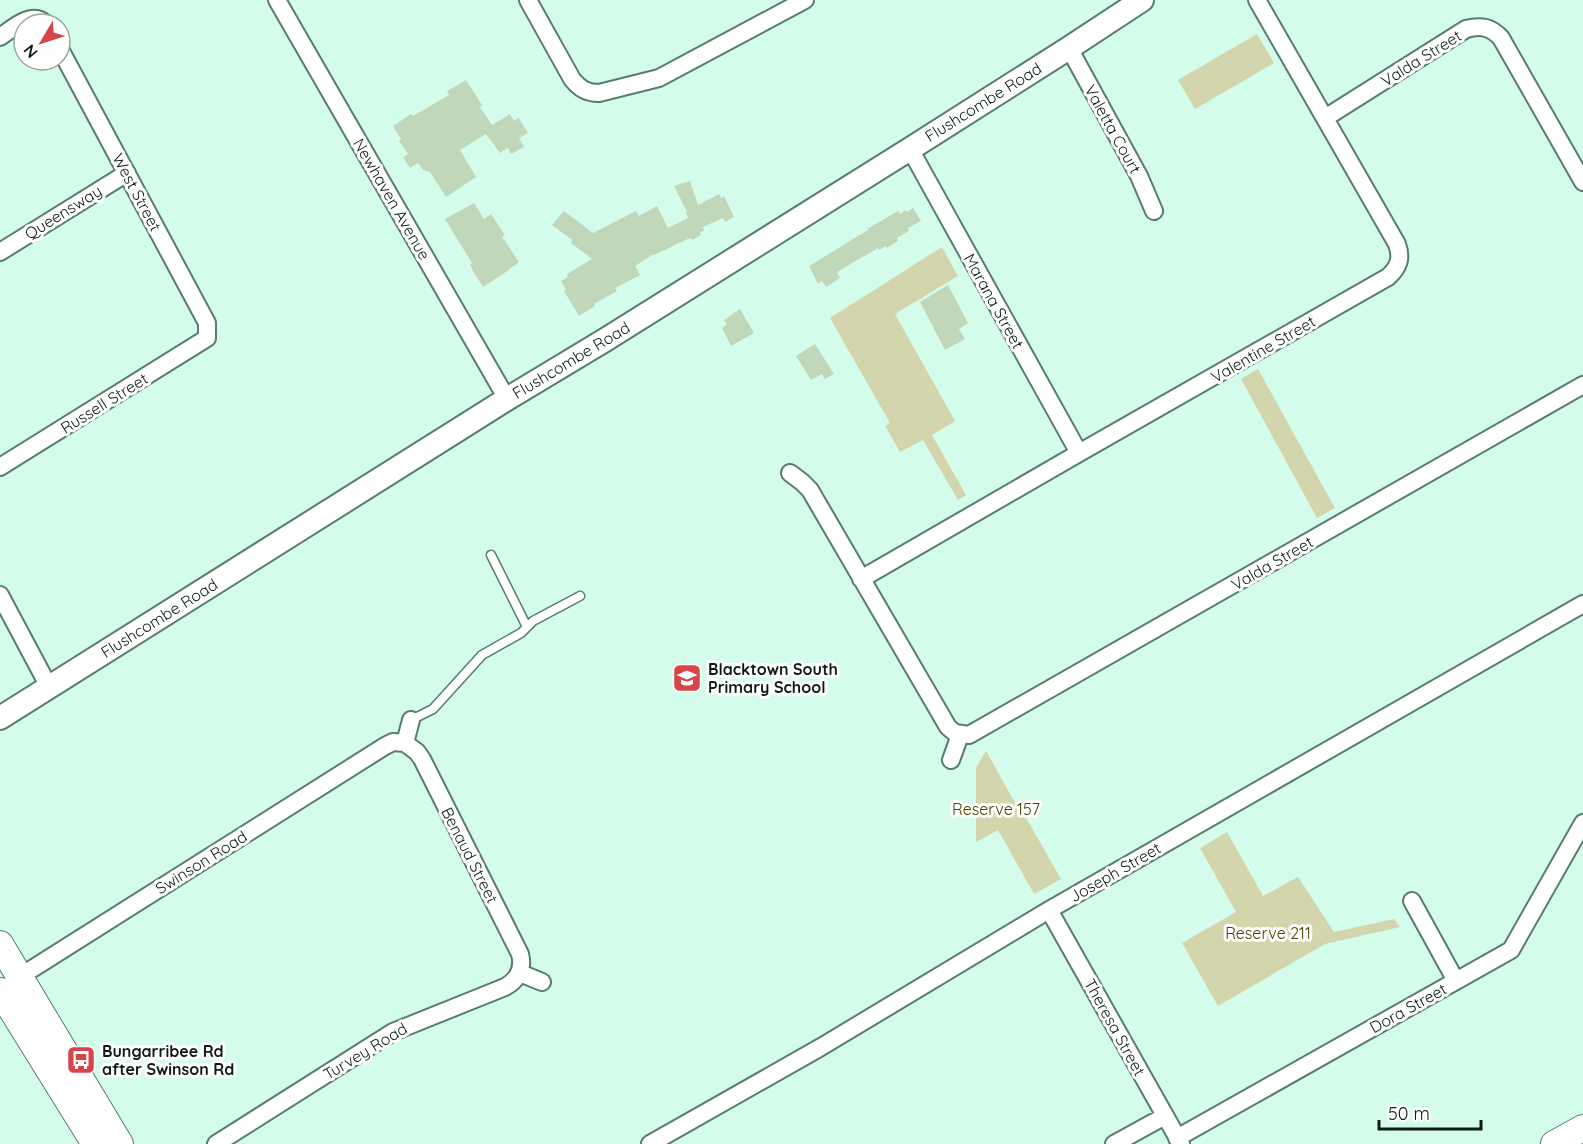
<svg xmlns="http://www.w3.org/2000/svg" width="1583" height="1144" viewBox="0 0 1583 1144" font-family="Quicksand,sans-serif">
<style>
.green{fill:#d3d5ad}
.building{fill:#c1d7ba}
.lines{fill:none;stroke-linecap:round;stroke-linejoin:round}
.lane-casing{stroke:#587c6d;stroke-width:11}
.street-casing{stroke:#587c6d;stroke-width:20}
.secondary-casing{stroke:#587c6d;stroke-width:26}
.primary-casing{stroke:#587c6d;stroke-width:28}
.lane{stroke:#fff;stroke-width:8}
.street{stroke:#fff;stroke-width:16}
.secondary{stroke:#fff;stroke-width:22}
.primary{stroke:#fff;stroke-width:26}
.labels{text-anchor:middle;stroke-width:6;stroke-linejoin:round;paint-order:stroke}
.street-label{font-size:16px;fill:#0d1c16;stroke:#fefefe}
.poi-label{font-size:16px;font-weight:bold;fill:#0d1c16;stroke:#fefefe;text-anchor:start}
.park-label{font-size:16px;fill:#464600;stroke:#fefefe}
</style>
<rect width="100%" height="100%" fill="#d4fceb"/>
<!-- green -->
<path class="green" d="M 1257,34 L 1274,63 L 1195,109 L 1178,80 Z
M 942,247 L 958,276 L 895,314 L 955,421 L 932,435 L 966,495 L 958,500 L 923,440 L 900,452 L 885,426 L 890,423 L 830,318 Z
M 1258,369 L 1335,508 L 1317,518 L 1241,379 Z
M 986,751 L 1022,815 L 1024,814 L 1061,879 L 1034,894 L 998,830 L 976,842 L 976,768 Z
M 1227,832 L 1263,896 L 1298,877 L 1334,932 L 1394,919 L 1400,927 L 1325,944 L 1218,1006 L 1182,943 L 1236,912 L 1200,848 Z"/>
<!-- building -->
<path class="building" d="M 466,80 L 482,105 L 480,107 L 492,125 L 510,114 L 514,121 L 519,118 L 528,133 L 519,138 L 524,147 L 511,154 L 508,148 L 500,153 L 486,134 L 460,150 L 476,177 L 446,197 L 430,172 L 423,170 L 418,163 L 410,168 L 403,157 L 408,154 L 399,141 L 401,139 L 393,126 L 411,114 L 413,116 L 449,95 L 447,91 Z
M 690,181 L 698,205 L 719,194 L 721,198 L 724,196 L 734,217 L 725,222 L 723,218 L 703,227 L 704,230 L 700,233 L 701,235 L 692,240 L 690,238 L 654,255 L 654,254 L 635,266 L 640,275 L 615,288 L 617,291 L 594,304 L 595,306 L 579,316 L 564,291 L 566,290 L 561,281 L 568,277 L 567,274 L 592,259 L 571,243 L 572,240 L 552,225 L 564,211 L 593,233 L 636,211 L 639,216 L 657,206 L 668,228 L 688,218 L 686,213 L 687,212 L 674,186 Z
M 474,203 L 484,219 L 491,214 L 505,235 L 502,237 L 519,262 L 509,269 L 509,270 L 483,287 L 473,271 L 470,264 L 472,263 L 445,219 Z
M 913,208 L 921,221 L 908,228 L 909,231 L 897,238 L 898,241 L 887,248 L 886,246 L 879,250 L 878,248 L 837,272 L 840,278 L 826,287 L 822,281 L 818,284 L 809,266 L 868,230 L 867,229 L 898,211 L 900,214 L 906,210 L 907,212 Z
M 948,285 L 968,323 L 959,329 L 965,339 L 945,350 L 920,302 Z
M 740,309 L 754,333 L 731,346 L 722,328 L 727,324 L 724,320 Z
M 815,344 L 834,374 L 825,379 L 822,374 L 811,380 L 796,356 Z"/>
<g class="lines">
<!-- lane casing -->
<g class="lane-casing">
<path id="lane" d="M 491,555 L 527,627
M 411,720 L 433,709 L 482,655 L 521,633 L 533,621 L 580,596"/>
</g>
<!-- street casing -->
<g class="street-casing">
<path id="street" d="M 277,0 L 507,399
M 528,0 L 572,79 C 580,89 587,93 599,93 L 659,78 L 805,0
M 0,37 C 13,28 32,10 46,24
M 1069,48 L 1139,176 L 1154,211
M 1325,118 L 1466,29 C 1481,25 1491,27 1501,38 L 1583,182
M 910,149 L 1079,453
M 0,252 L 127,173
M 0,467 L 207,338 L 207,323 L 60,49
M 790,473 L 802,482 L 810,490 L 948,727 L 955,733 L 969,735 L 1583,385
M 861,579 L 1079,453 L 1388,277 C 1399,267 1402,258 1397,244 L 1257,0
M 0,595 L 49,687
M 405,743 L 411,720
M 951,760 L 960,735
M 1412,901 L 1456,981
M 1049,910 L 1181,1144
M 520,973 L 542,982
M 13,981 L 385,746 L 393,742 L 405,743
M 1177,1138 L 1511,950 L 1583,823
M 216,1144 L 393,1032 L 505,987 C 518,980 524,969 520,954 L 422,759 L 417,752 L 405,743
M 650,1144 L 821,1047 L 1049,910 L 1583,604
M 1114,1144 L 1165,1116"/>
</g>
<!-- secondary casing -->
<g class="secondary-casing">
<path id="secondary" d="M 0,718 L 507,399 L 605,340 L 910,149 L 1069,48 L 1142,0"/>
</g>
<!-- primary casing -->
<g class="primary-casing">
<path id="primary" d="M 0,944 L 120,1144
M 0,991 L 95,1144
M 1554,1144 L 1583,1128"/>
</g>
<!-- lane -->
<use href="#lane" class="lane"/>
<!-- street -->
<use href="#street" class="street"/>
<!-- secondary -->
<use href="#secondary" class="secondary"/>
<!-- primary -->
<use href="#primary" class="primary"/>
</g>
<!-- icons -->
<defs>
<g id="school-square" transform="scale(1.5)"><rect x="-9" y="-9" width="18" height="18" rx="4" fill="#d5454a" stroke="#fefefe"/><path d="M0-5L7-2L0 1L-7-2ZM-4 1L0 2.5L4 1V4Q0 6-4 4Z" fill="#fff"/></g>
<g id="bus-square" transform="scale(1.5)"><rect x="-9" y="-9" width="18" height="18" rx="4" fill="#d5454a" stroke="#fefefe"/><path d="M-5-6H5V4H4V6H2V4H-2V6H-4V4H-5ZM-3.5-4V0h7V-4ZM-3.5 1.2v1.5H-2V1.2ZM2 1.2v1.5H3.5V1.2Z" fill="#fff"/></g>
</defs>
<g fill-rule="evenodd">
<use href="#school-square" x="687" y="678"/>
<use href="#bus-square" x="81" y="1060"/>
</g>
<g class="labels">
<!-- street labels -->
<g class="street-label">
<text transform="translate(1421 58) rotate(-32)" y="6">Valda Street</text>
<text transform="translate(983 102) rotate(-32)" y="6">Flushcombe Road</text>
<text transform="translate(1113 129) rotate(61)" y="6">Valetta Court</text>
<text transform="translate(137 192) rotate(62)" y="6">West Street</text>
<text transform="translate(392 199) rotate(60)" y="6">Newhaven Avenue</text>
<text transform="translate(63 212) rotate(-32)" y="6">Queensway</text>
<text transform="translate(994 301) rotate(61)" y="6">Marana Street</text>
<text transform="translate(1263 349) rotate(-30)" y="6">Valentine Street</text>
<text transform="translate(571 360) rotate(-31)" y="6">Flushcombe Road</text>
<text transform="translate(104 403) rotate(-32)" y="6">Russell Street</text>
<text transform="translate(1272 563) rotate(-30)" y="6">Valda Street</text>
<text transform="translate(159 618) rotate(-32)" y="6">Flushcombe Road</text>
<text transform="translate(470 855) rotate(63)" y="6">Benaud Street</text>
<text transform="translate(201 862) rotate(-32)" y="6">Swinson Road</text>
<text transform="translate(1115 872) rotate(-30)" y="6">Joseph Street</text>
<text transform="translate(1408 1008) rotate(-29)" y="6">Dora Street</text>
<text transform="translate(1115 1027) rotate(61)" y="6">Theresa Street</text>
<text transform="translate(365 1051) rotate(-31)" y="6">Turvey Road</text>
</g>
<!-- poi labels -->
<g class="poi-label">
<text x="708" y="675">Blacktown South<tspan x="708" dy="18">Primary School</tspan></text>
<text x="102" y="1057">Bungarribee Rd<tspan x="102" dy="18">after Swinson Rd</tspan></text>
</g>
<!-- park labels -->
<g class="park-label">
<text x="996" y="815">Reserve 157</text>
<text x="1268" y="939">Reserve 211</text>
</g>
</g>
<!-- north arrow -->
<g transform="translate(42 42) rotate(231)"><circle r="28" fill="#fefefe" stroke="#9ea4a1" stroke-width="1.5"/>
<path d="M0-4.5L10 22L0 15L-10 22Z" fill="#d5454a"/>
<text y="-9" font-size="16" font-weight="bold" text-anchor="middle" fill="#0d1c16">N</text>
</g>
<!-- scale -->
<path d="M1379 1120v9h102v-9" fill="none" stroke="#0d1c16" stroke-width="3"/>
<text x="1388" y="1120" font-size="18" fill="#0d1c16" stroke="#fefefe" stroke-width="4.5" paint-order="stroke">50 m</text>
</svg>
